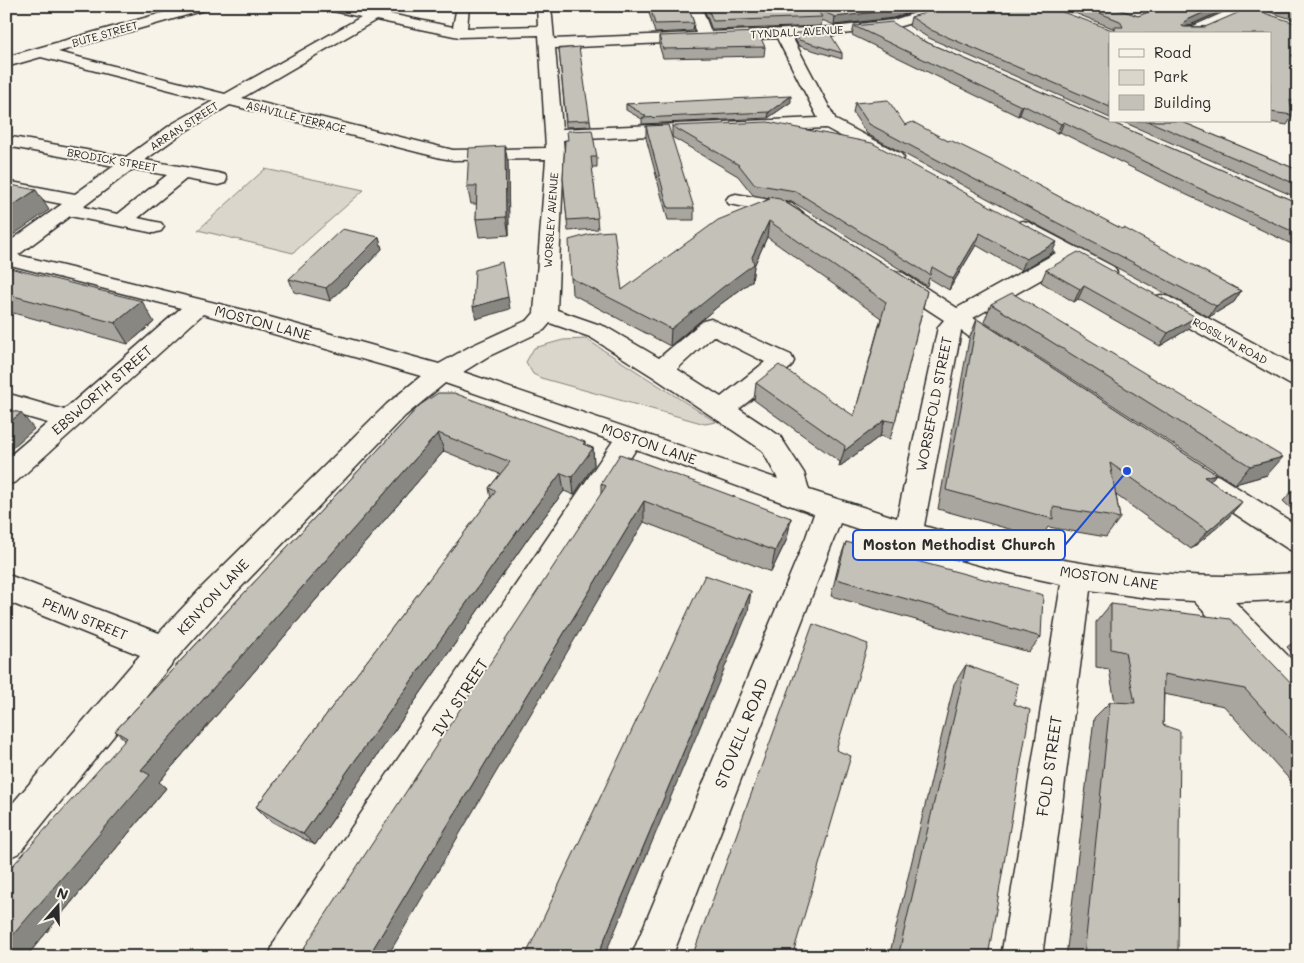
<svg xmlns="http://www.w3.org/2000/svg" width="1304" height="963" viewBox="0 0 1304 963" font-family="Mali,sans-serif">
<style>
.green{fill:#dad6cc;stroke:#82807c}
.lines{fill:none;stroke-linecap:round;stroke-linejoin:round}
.minor-casing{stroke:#2b2b2b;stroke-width:3}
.minor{fill:#f7f3e8;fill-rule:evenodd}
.wall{fill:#a9a69f;stroke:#2b2b2b}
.shaded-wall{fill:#898782;stroke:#2b2b2b}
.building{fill:#c4c1b9;stroke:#2b2b2b}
.labels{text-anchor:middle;stroke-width:4;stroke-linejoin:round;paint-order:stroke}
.far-street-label{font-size:11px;fill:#2b2b2b;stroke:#f7f3e8}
.street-label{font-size:14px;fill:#2b2b2b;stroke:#f7f3e8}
.near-street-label{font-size:16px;fill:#2b2b2b;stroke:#f7f3e8}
.leader{fill:none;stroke:#1d4ed8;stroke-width:2}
.callout-dot{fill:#1d4ed8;stroke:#f7f3e8;stroke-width:2}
.callout{fill:#f7f3e8;stroke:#1d4ed8;stroke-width:2}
.callout-label{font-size:15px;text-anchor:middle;font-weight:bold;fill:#2b2b2b}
</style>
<rect width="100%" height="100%" fill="#f7f3e8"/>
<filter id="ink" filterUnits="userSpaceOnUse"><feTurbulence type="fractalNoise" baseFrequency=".02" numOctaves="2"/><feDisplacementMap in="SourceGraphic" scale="10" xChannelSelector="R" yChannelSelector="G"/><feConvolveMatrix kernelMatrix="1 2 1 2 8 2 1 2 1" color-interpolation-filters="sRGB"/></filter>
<g filter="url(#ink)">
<!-- green -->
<path class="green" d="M 265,169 L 364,190 L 293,253 L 198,230 Z
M 586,339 L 716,422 L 705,424 L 541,378 L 533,374 L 526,362 L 534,348 L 563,340 Z"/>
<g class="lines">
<!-- minor casing -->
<g class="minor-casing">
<path id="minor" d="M 187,6 L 210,6 L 208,9 L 58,52 L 225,94 L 361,17 L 324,9 L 322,6 L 351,6 L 453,27 L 457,6 L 469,6 L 467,28 L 538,26 L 537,6 L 551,6 L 554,39 L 696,33 L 687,6 L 701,6 L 711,32 L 834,27 L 893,20 L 938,6 L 961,6 L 959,9 L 894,28 L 834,35 L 792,37 L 836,120 L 901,154 L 904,158 L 901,162 L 895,163 L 889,162 L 826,128 L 563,140 L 564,153 L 557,310 L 606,327 L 659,358 L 703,321 L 711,319 L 791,355 L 794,361 L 791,367 L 739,409 L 780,436 L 804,473 L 809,490 L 897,518 L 938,327 L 944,320 L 887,283 L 884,278 L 887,273 L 895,271 L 903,273 L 957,308 L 1056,253 L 1016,231 L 1013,227 L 1016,223 L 1023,221 L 1030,223 L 1114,267 L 1117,272 L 1114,277 C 1098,280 1085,269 1072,262 L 973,318 L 1011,342 L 1015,348 L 1011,354 C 993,359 976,341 961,331 L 924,526 C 1022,555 1124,576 1226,576 C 1250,576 1274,574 1298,573 L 1298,599 L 1235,602 L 1298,666 L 1298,704 L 1286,700 L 1194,601 L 1155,599 L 1090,590 L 1042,957 L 1001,957 L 1061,584 C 985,569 912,547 840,523 L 672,957 L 631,957 L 806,537 L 814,514 L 636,449 L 313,957 L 269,957 L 274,942 L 613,441 L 445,383 L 405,416 L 225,604 L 175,660 L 19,853 L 6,859 L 6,811 L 140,655 L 6,601 L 6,574 L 159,633 L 203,586 L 387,404 L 421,376 L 203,314 L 16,482 L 6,485 L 6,459 L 48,423 L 6,411 L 6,393 L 64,410 L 181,308 L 6,264 L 6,244 L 62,204 L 6,193 L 6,181 L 75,194 L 114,166 L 6,146 L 6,136 L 126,157 L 172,124 L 213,101 L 41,57 L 6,67 L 6,57 ZM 376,20 L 459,37 L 539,35 L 546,148 L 453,150 L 242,98 ZM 777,38 L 818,118 L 562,129 L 555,48 ZM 230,105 L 441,158 L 453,160 L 546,159 L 534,313 L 528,320 L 471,346 L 439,364 L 248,311 L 18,255 L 70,216 L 154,233 L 161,231 L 164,227 L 161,223 L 138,218 L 186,179 L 218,185 L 225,183 L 227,179 L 225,175 L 218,173 L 145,160 L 184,132 ZM 133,169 L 167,175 L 118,214 L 83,207 ZM 550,323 L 590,337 L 652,376 L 762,450 L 778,479 L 463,372 L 487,357 L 544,330 ZM 713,336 L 765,362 L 721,397 L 677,369 Z
M 1244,6 L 1266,6 L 1264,9 L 1235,18 L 1200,34 L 1180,34 L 1182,31 L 1225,12 Z
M 736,194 L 792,204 L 803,213 L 800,217 L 793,219 L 779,213 L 729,204 L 726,200 L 729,196 Z
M 1161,295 L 1169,297 L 1298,367 L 1298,386 L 1289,384 L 1153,307 L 1150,302 L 1153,297 Z
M 1209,472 L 1219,476 L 1298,526 L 1298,553 L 1288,549 L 1199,490 L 1195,483 L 1199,476 Z"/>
</g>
<!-- minor -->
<use href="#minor" class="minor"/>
</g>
<!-- wall -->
<path class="wall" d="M 647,6 L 688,6 L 694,23 L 693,31 L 655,33 Z
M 703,6 L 931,6 L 893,18 L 834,25 L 822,20 L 821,26 L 712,30 Z
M 1057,6 L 1110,6 L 1138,16 L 1164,6 L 1237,6 L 1224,10 L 1186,27 L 1298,24 L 1298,115 L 1292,113 L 1293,115 L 1287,125 L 1265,121 L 1270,121 L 1270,34 L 1110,34 L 1110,118 L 929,38 L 909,26 L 911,17 L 1114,31 L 1115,29 Z
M 1265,6 L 1298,6 L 1298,21 L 1263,10 Z
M 854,26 L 919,39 L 1298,203 L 1298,247 L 1187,195 L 1060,132 L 1057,133 L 1020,115 L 1018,116 L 852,35 Z
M 796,33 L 842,53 L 842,59 L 799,46 L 795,39 Z
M 659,36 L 765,47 L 764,56 L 663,58 L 659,45 Z
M 559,49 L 590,120 L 591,126 L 566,127 Z
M 791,102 L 768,118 L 642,124 L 642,119 L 626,110 L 626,104 Z
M 855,103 L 905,125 L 948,141 L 1122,229 L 1241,291 L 1234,302 L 1209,317 L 867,134 L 853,113 Z
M 1121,121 L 1180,121 L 1298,170 L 1298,198 Z
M 646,126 L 694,208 L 694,220 L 668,220 L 646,138 Z
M 672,126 L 1052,253 L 1021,271 L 976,245 L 949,290 L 929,278 L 927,286 L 793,202 L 784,201 L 927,291 L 895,422 L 890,439 L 880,436 L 839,467 L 840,462 L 754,400 L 756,383 L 854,416 L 881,318 L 767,237 L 754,266 L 752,281 L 722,303 L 670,346 L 572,294 L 571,278 L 622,290 L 768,199 L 768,198 L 753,195 L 738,176 L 672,137 Z
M 565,140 L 597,157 L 597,167 L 592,167 L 598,229 L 568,231 L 563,178 Z
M 508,163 L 509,235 L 479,237 L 476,219 L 477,204 L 471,204 L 467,186 Z
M 379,237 L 382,249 L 354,278 L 330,301 L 294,292 L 289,279 Z
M 6,267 L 154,322 L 128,344 L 6,311 Z
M 1046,270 L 1188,329 L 1160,346 L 1078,299 L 1074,302 L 1041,282 Z
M 991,304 L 1267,475 L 1235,484 L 984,322 Z
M 977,319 L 1216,474 L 1210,481 L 1242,502 L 1225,521 L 1191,549 L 1116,495 L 1120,518 L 1106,537 L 1048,527 L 1041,538 L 938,509 L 969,339 Z
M 420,405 L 585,445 L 593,448 L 594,465 L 574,495 L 564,491 L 529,537 L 315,845 L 269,820 L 256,807 L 491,498 L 489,488 L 500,474 L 444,451 L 159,782 L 166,788 L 26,957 L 6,957 L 125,740 L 115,731 Z
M 601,484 L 791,518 L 787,539 L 771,572 L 644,522 L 601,494 Z
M 1298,485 L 1298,515 L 1283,501 Z
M 846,542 L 1041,637 L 1029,652 L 831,596 L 840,559 Z
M 1111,604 L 1298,690 L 1298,789 L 1224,706 L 1164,694 L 1163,725 L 1178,957 L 1066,957 L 1094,718 L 1110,702 L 1115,702 L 1109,669 L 1096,667 L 1096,622 Z
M 1298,639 L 1298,660 L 1287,647 Z
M 966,665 L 1014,704 L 988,957 L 889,957 L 954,684 Z"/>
<!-- shaded-wall -->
<path class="shaded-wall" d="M 905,6 L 931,6 L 893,18 L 834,25 L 835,17 Z
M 1218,6 L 1237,6 L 1224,10 L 1181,29 L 1182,26 L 1185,21 Z
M 791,96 L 791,102 L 768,118 L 769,112 Z
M 1023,105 L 1020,115 L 1018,116 L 1021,106 Z
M 1064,122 L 1060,132 L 1057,133 L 1061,124 Z
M 505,146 L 508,163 L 509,235 L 506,217 Z
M 36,190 L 49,210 L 6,240 L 6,210 Z
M 769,221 L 767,237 L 754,266 L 752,281 L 722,303 L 670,346 L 671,329 L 752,257 Z
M 980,233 L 976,245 L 949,290 L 953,279 Z
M 379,237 L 382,249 L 354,278 L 330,301 L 326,288 Z
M 1057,242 L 1052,253 L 1021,271 L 1026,259 Z
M 1084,286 L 1078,299 L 1074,302 L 1080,289 Z
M 1241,291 L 1234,302 L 1209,317 L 1216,306 Z
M 508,297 L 510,309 L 476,319 L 473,307 Z
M 142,301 L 154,322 L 128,344 L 115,323 Z
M 1196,317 L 1188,329 L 1160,346 L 1168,333 Z
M 21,413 L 34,429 L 6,453 L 6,425 Z
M 885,420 L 880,436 L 839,467 L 844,451 Z
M 438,433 L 444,451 L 159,782 L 166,788 L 26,957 L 6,957 L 6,943 L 141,770 Z
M 585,442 L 586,457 L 593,448 L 594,465 L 574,495 L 572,477 L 583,444 Z
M 1283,457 L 1267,475 L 1235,484 L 1250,466 Z
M 561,473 L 564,491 L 529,537 L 315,845 L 303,834 L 526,519 Z
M 1216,474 L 1200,493 L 1204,477 Z
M 644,501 L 644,522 L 387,957 L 368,957 Z
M 1242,502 L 1225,521 L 1191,549 L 1208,531 Z
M 791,518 L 787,539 L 771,572 L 775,551 Z
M 751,591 L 748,612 L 604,957 L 597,957 Z"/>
<!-- building -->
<path class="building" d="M 650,6 L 688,6 L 694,23 L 655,24 Z
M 707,6 L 905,6 L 894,10 L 835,17 L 816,8 L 822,17 L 713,21 Z
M 948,6 L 1046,6 L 1115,31 L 1115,27 L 1123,27 L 1120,21 L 1082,6 L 1110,6 L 1138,16 L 1164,6 L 1218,6 L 1185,21 L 1182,26 L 1184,27 L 1205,27 L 1249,8 L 1298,24 L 1298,56 L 1291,55 L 1298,60 L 1298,103 L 1290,100 L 1293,115 L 1270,112 L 1270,34 L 1110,34 L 1110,107 L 931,30 L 911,17 Z
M 1281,6 L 1298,6 L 1298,11 Z
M 892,22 L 919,39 L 1298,203 L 1298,234 L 1192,185 L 1064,122 L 1061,124 L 1023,105 L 1021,106 L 854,26 Z
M 758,32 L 765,47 L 663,49 L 659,36 Z
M 829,32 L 842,53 L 799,40 L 796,33 Z
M 579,47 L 590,120 L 566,121 L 559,49 Z
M 791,96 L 769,112 L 642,118 L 646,116 L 626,104 Z
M 888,100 L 905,125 L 913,122 L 948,141 L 950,140 L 991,160 L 1075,205 L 1077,205 L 1122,229 L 1124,228 L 1241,291 L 1216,306 L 869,124 L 855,103 Z
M 1148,121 L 1180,121 L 1298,170 L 1298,185 Z
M 768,122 L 872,143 L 1057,242 L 1026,259 L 980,233 L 953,279 L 932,267 L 930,275 L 795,191 L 754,184 L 739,165 L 672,126 Z
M 668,125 L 694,208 L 668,208 L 646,126 Z
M 592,130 L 597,157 L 591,157 L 598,218 L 567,220 L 563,178 L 565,140 L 568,140 L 567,131 Z
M 505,146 L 506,217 L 476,219 L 477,186 L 467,186 L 469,148 Z
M 6,184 L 36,190 L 6,210 Z
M 768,197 L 780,199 L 927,291 L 895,422 L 885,420 L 844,451 L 845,446 L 756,383 L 779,365 L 854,416 L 886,302 L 769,221 L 752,257 L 754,264 L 723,287 L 671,329 L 571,278 L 569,240 L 598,232 L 614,231 L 622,290 L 718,220 L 770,199 Z
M 342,229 L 379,237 L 350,266 L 326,288 L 289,279 Z
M 1078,252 L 1196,317 L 1168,333 L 1084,286 L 1080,289 L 1046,270 Z
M 502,262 L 508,297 L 473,307 L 475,270 Z
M 6,267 L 142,301 L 115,323 L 6,294 Z
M 1012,293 L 1283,457 L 1250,466 L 991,304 Z
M 977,319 L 1216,474 L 1204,477 L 1242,502 L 1208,531 L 1110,463 L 1120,518 L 1053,507 L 1053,519 L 946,490 Z
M 438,393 L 454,393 L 585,442 L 583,444 L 593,448 L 572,477 L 561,473 L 526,519 L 303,834 L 256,807 L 496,491 L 489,488 L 510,462 L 438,433 L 141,770 L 150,775 L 6,943 L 6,873 L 127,738 L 115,731 L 420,405 Z
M 6,409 L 21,413 L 6,425 Z
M 620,454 L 791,518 L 775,551 L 644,501 L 368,957 L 298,957 L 606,486 L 601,484 Z
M 846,542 L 1043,595 L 1041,637 L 836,579 Z
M 705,575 L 751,591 L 597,957 L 525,957 Z
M 1111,604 L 1230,619 L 1298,690 L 1298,747 L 1245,689 L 1164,674 L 1163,725 L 1180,731 L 1178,957 L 1084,957 L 1110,702 L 1135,703 L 1125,652 L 1111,649 Z
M 813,624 L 868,644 L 836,750 L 851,756 L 792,957 L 692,957 Z
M 966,665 L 1018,684 L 1014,704 L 1030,710 L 988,957 L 898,957 Z"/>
</g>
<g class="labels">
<!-- far-street labels -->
<g class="far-street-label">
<text transform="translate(797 32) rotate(-3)" y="4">TYNDALL AVENUE</text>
<text transform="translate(105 34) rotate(-16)" y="4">BUTE STREET</text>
<text transform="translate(296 117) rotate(14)" y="4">ASHVILLE TERRACE</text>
<text transform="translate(184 126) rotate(-33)" y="4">ARRAN STREET</text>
<text transform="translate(112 160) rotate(10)" y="4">BRODICK STREET</text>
<text transform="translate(551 220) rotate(-86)" y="4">WORSLEY AVENUE</text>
<text transform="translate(1230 341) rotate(29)" y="4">ROSSLYN ROAD</text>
</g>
<!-- street labels -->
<g class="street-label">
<text transform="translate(263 323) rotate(15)" y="5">MOSTON LANE</text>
<text transform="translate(102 390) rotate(-41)" y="5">EBSWORTH STREET</text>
<text transform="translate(934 404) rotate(-79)" y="5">WORSEFOLD STREET</text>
<text transform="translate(649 444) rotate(19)" y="5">MOSTON LANE</text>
<text transform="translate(1109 578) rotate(8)" y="5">MOSTON LANE</text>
<text transform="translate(213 597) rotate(-47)" y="5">KENYON LANE</text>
<text transform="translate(85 619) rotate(22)" y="5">PENN STREET</text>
</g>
<!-- near-street labels -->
<g class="near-street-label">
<text transform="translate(460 697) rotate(-57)" y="6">IVY STREET</text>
<text transform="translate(741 733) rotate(-68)" y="6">STOVELL ROAD</text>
<text transform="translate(1049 766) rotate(-82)" y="6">FOLD STREET</text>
</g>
</g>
<!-- callouts -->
<path class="leader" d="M1127 471L1065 545"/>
<circle class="callout-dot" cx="1127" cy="471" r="5"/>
<rect class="callout" x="853" y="530" width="212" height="30" rx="5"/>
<g class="callout-label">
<text x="959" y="550">Moston Methodist Church</text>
</g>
<!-- margin -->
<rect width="1304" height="963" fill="none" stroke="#f7f3e8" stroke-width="25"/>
<rect x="12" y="12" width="1279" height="938" fill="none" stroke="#2b2b2b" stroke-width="2" filter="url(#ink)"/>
<!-- legend -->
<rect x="1109" y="32" width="162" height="90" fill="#f7f3e8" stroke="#a5a39c"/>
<rect x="1119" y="49" width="25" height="8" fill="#f7f3e8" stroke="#a5a39c"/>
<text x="1154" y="58" font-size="15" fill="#2b2b2b">Road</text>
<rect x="1119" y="70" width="25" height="15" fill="#dad6cc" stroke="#a5a39c"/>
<text x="1154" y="82" font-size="15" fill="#2b2b2b">Park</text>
<rect x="1119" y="95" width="25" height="15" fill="#c4c1b9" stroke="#a5a39c"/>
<text x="1154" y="108" font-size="15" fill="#2b2b2b">Building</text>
<!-- north arrow -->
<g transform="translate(58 906) rotate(20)" stroke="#f7f3e8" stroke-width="4" paint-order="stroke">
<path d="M0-4L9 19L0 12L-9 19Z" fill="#2b2b2b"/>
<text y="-8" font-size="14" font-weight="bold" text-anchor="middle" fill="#2b2b2b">N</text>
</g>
</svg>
